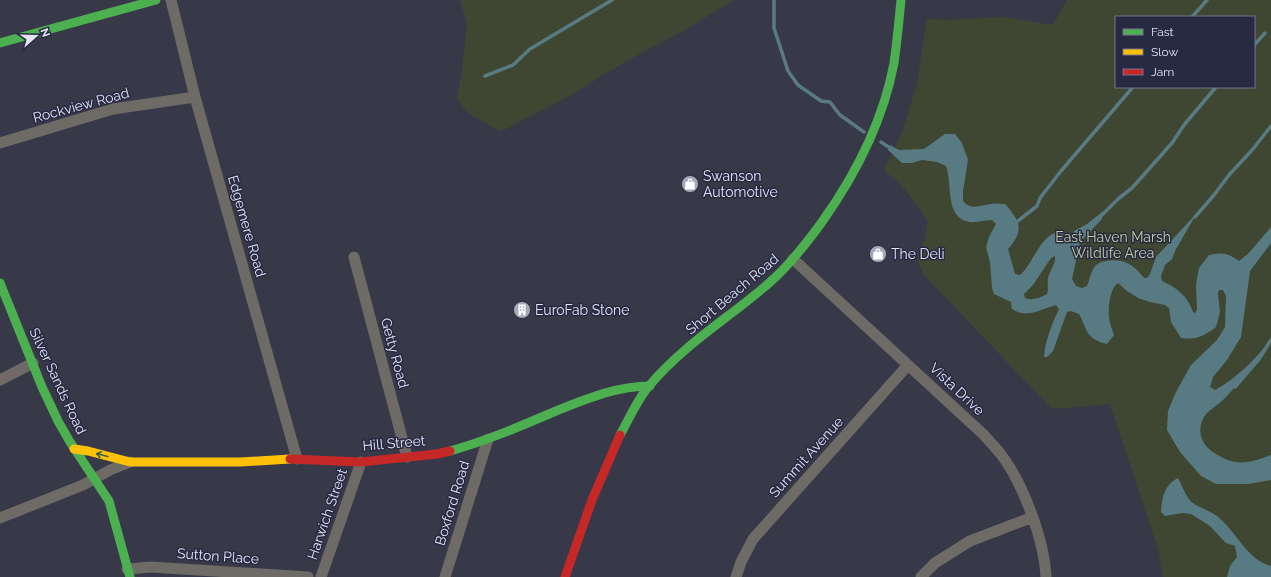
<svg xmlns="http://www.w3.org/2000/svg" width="1271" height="577" viewBox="0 0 1271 577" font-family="Raleway,sans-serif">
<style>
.green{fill:#3f4733;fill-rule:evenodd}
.water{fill:#587b83;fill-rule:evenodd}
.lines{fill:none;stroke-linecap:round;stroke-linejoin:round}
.stream{stroke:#587b83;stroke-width:3.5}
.street{stroke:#6e6b66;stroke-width:11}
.fast{stroke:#4caf50;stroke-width:9}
.slow{stroke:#ffc107;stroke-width:9}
.jam{stroke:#c62828;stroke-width:9}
.oneway{stroke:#365f48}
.labels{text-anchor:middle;stroke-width:3;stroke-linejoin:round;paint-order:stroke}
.street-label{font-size:14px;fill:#e2e4f6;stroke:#282943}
.poi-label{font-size:14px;fill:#e2e4f6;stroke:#282943;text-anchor:start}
.park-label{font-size:14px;fill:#bed09b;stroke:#282943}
</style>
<rect width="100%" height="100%" fill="#383948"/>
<!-- green -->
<path class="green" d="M 460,0 L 734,0 L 685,30 L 623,63 L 566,98 L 500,132 L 467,112 L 457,98 L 462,70 L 467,23 Z
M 1067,0 L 1271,0 L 1271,577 L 1163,577 L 1158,549 L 1110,404 L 1052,409 L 923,274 L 917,259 L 924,242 L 928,221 L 902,186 L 884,170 L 902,133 L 917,83 L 927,19 L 947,20 L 1004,17 L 1053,25 ZM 1116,17 L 1254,17 L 1254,87 L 1116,87 Z"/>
<!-- water -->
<path class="water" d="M 945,134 L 955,134 L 962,143 L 968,160 L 963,191 L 963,201 C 971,211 980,205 991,204 C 995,203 1000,204 1005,204 C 1021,222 1024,231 1008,249 L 1015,274 L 1020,275 C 1035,263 1045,218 1071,237 L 1074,231 L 1087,224 L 1101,213 L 1106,211 L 1101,220 L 1080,242 L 1072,279 L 1076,286 L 1082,288 L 1087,286 C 1090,279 1091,270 1096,265 C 1103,259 1120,259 1127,263 C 1134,266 1139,272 1144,278 L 1147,278 L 1150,274 L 1156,257 L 1197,213 L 1176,249 L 1172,259 L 1165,265 L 1161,276 L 1162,281 C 1178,289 1187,295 1193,312 L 1195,313 L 1197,310 L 1196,285 L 1199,268 L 1209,255 C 1222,252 1228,253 1239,261 L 1249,253 L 1271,227 L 1271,243 L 1250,271 L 1241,337 L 1227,360 L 1213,377 L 1210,387 L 1215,390 C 1237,378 1256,359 1271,339 L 1271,340 C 1258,361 1242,380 1225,398 C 1217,407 1206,410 1202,421 C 1197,436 1204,447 1216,454 C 1236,467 1250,463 1271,455 L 1271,480 L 1248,484 L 1216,484 L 1201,476 L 1180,452 L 1167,430 L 1168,411 L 1176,392 L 1191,365 L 1217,340 L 1225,327 L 1226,296 L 1223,290 L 1219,290 L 1218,294 L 1220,312 L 1216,327 C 1203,336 1198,340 1181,338 L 1171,322 L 1169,308 L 1165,305 L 1150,302 L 1138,298 L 1127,291 L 1118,283 C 1110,288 1108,307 1109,316 C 1109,322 1112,329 1114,335 L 1107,344 C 1086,339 1088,331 1079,314 L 1071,311 L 1067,312 L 1053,351 L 1047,357 L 1044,357 C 1045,341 1052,324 1059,309 L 1056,305 C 1041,309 1027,319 1012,309 L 1011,302 L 994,294 L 992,288 L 990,262 L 986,247 L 989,237 L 996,224 L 992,220 C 985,220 977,223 970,222 C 944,218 953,185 946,166 L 937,162 L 922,160 L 912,163 L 902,163 L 888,150 L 890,145 L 899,150 L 924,149 ZM 1055,256 C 1056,264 1050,270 1048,278 C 1047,284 1049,288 1047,294 C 1040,298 1032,301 1025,298 L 1024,294 L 1033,285 L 1051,258 Z
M 1178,478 C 1182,485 1184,492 1188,498 C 1194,507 1208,509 1217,516 C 1236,531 1247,560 1271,566 L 1271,577 L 1227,577 L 1230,566 L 1237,557 L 1235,546 L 1226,543 L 1210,526 L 1191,514 L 1182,513 L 1165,516 L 1161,512 C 1162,498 1164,485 1178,478 Z"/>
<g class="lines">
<!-- stream -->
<path class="stream" d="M 774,0 L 774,28 L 788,71 L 798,85 L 821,101 L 830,102 L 840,115 L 864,132
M 1192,17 L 1207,0
M 1254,47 L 1255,44 L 1265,33
M 485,76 L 513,65 L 530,49 L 612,0
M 881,142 L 893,150
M 1103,214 L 1118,199 L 1132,188 L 1172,143 L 1184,125 L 1216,87
M 1195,217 L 1214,195 L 1229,175 L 1253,149 L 1271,126
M 1014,224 L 1037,206 L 1040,198 L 1061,171 L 1133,87
M 1235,387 L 1259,359 L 1271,340"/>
<!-- street -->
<path class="street" d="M 171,0 L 195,97 L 297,459
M 0,143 L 113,109 L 195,97
M 354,257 L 407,457
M 793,259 L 984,435 C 989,441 995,447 1000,453 C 1023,483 1044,539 1046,577
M 0,380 L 33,363
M 0,518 L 83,485 L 110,470 L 130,462
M 127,569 L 151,567 L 308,577
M 321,577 L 361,462
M 445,577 L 488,439
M 736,577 L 741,562 L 753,539 L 908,365
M 921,577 L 935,563 L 970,541 L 1033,517"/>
<!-- fast -->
<path class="fast" d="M 0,43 L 156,0
M 0,283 L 42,387 L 58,421 L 70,442 L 109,501 L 130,577
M 620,435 C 629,419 637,400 649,386 C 683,345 729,318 769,283 C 789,266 806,244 822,222 C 856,174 883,122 894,63 C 897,42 899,21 901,0
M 450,451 C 486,441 521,426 556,411 C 586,399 617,386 650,386"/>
<!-- slow -->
<path class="slow" d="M 74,449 L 88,451 L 130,462 L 241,462 L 290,459"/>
<!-- jam -->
<path class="jam" d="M 290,459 L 361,462 L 437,454 L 450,451
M 565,577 L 592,500 L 620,435"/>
</g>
<!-- one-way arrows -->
<defs><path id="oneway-shaft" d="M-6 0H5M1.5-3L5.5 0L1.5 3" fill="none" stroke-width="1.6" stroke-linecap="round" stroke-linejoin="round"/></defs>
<use class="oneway" href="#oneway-shaft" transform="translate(102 455) rotate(-166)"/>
<!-- icons -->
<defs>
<g id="shop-disc" transform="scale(0.9)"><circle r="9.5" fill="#a6a8b9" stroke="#282943"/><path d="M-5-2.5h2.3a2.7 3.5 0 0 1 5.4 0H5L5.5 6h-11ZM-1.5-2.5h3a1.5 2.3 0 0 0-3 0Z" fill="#fff"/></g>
<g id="building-disc" transform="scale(0.9)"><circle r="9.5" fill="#a6a8b9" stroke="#282943"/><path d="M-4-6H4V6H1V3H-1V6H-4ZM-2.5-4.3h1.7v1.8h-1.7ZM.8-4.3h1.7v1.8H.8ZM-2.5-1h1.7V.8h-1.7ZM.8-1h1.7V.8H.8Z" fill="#fff"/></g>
</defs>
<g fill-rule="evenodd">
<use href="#shop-disc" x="690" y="184"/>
<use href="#shop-disc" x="878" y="254"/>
<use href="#building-disc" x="522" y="310"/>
</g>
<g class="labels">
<!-- street labels -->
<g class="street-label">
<text transform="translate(81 105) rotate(-15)" y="5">Rockview Road</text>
<text transform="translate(247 226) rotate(74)" y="5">Edgemere Road</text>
<text transform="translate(732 294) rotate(-40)" y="5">Short Beach Road</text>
<text transform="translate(395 353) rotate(75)" y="5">Getty Road</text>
<text transform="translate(58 381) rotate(65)" y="5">Silver Sands Road</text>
<text transform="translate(957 389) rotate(43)" y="5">Vista Drive</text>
<text transform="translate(394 443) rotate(-5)" y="5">Hill Street</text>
<text transform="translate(806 457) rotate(-48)" y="5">Summit Avenue</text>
<text transform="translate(452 503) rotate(-73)" y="5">Boxford Road</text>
<text transform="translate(327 514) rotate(-71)" y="5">Harwich Street</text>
<text transform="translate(218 556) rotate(4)" y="5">Sutton Place</text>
</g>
<!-- poi labels -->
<g class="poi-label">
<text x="703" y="181">Swanson<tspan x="703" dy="16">Automotive</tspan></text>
<text x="891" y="259">The Deli</text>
<text x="535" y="315">EuroFab Stone</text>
</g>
<!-- park labels -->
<g class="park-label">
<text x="1113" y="242">East Haven Marsh<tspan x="1113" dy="16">Wildlife Area</tspan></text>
</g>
</g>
<!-- legend -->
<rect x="1115" y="16" width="140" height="72" fill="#282943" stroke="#72748b"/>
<rect x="1123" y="29" width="20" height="6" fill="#4caf50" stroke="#72748b"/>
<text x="1151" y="36" font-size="12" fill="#e2e4f6">Fast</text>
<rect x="1123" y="49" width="20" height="6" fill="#ffc107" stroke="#72748b"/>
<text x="1151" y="56" font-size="12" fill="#e2e4f6">Slow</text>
<rect x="1123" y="69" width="20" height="6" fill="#c62828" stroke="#72748b"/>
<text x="1151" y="76" font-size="12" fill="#e2e4f6">Jam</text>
<!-- north arrow -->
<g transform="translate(36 36) rotate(70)" stroke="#282943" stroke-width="3" paint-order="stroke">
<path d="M0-3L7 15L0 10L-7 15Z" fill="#e2e4f6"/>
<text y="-6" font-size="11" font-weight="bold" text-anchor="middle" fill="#e2e4f6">N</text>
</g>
</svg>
